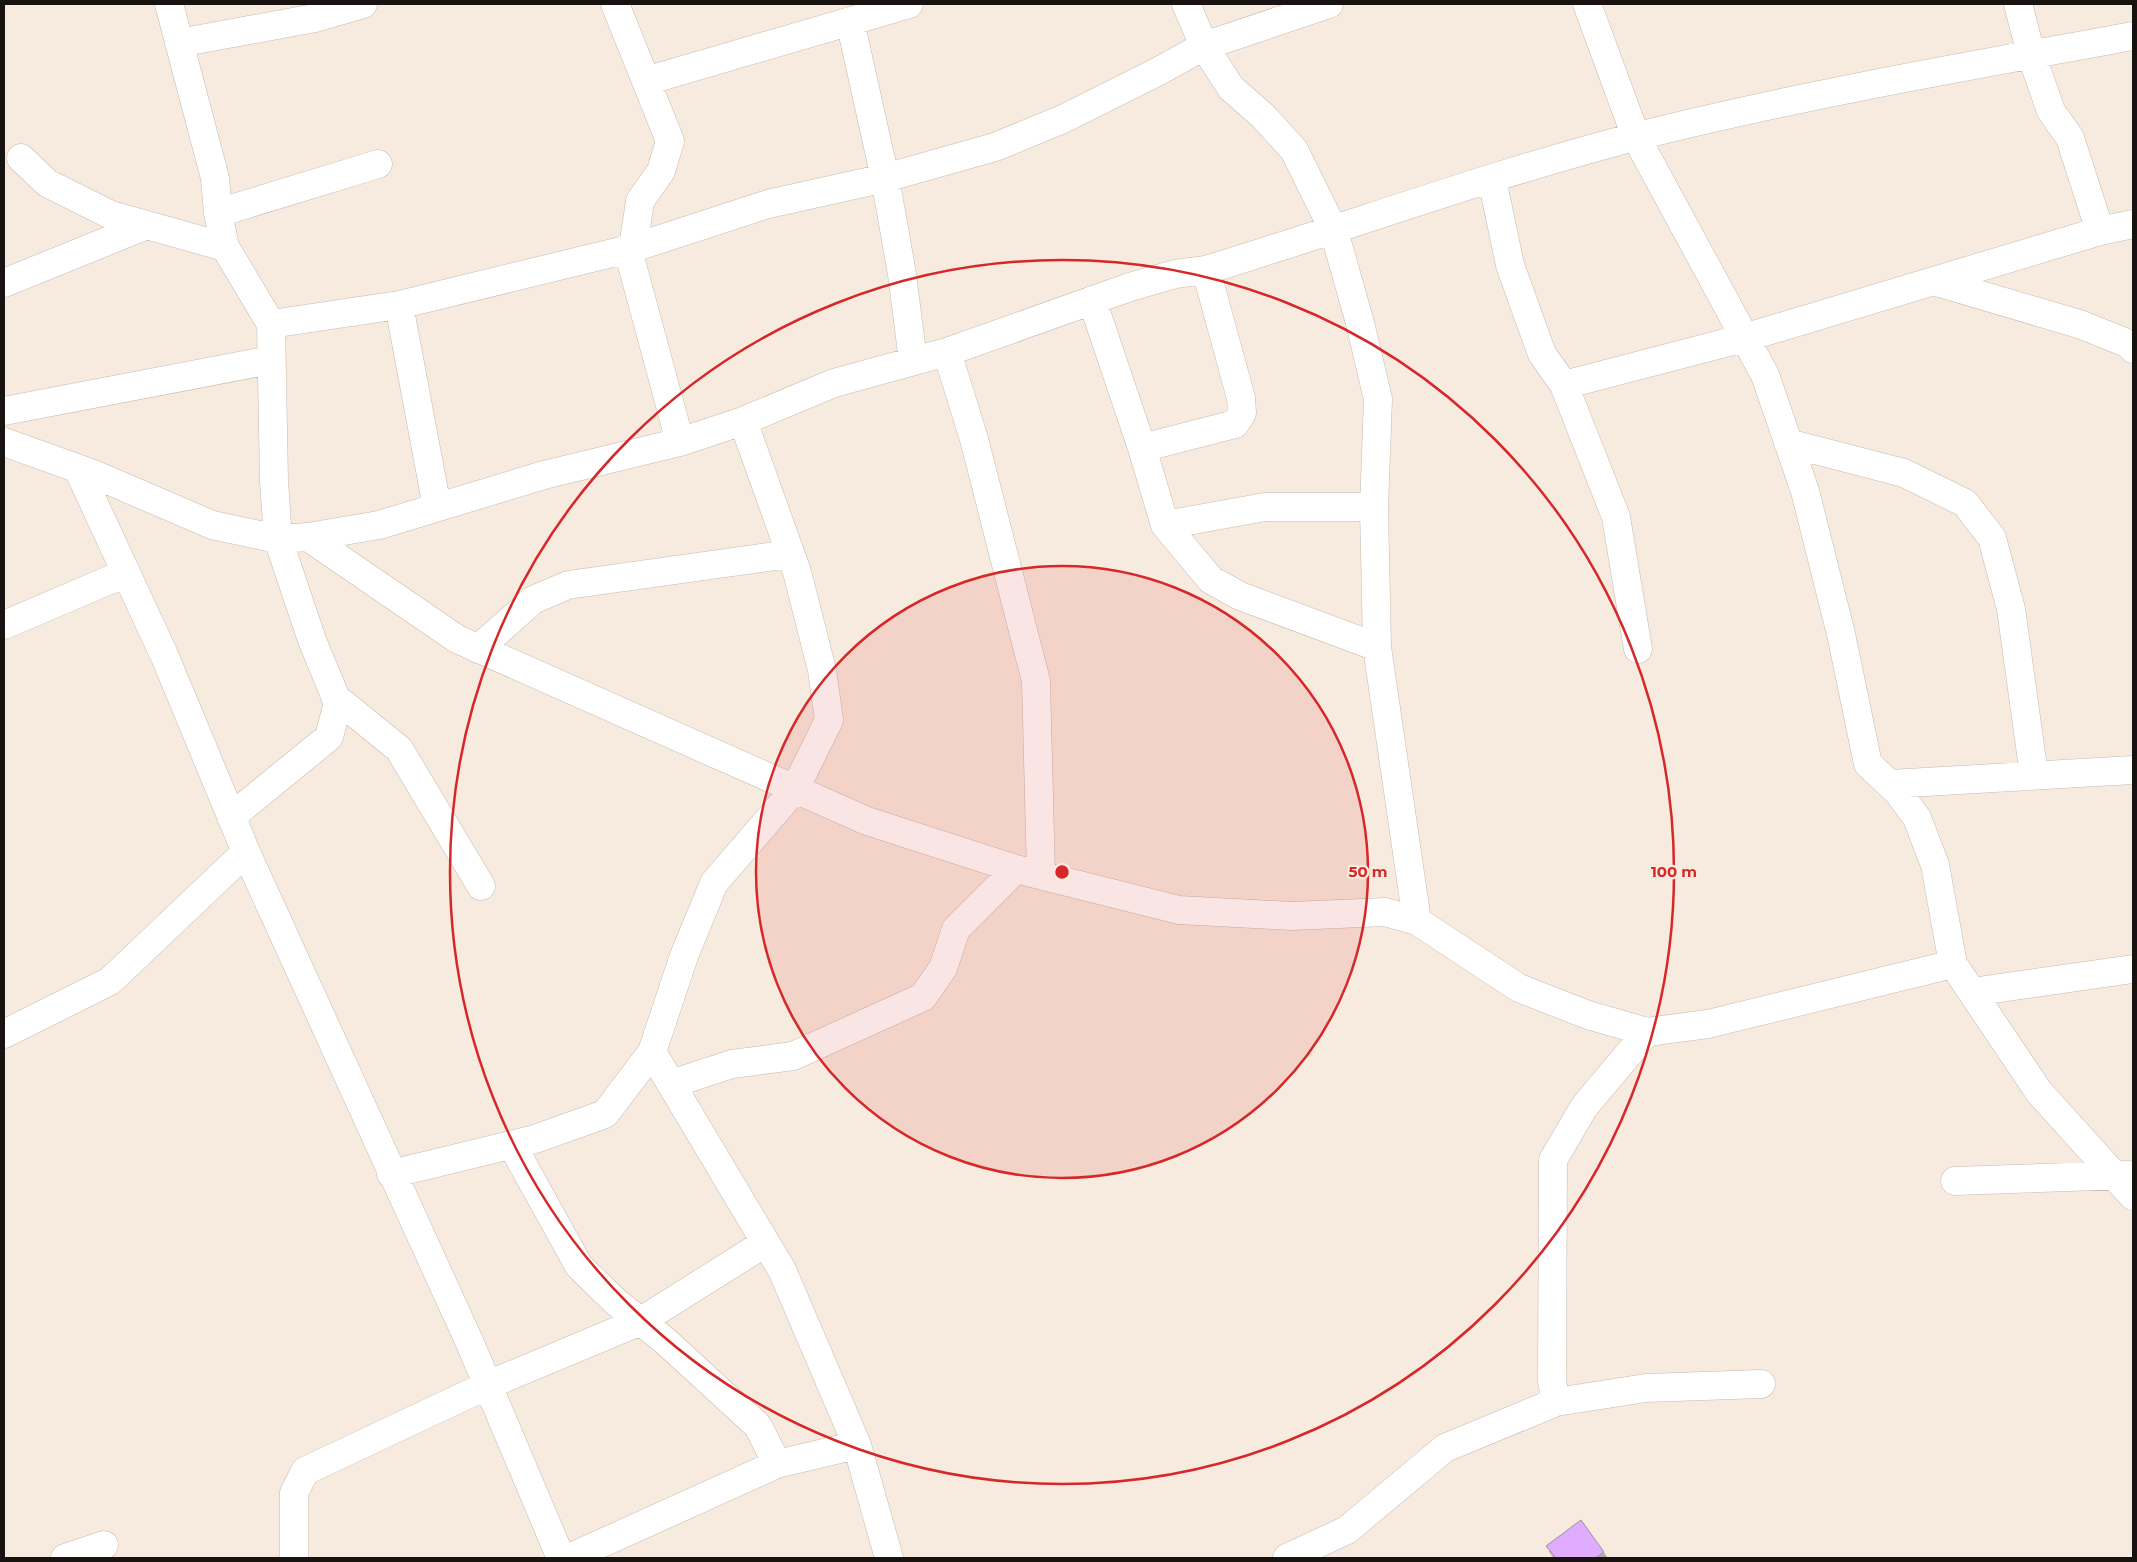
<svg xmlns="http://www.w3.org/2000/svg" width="2137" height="1562" viewBox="0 0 2137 1562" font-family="Montserrat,sans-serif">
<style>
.building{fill:#dfacff;stroke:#9a929f;filter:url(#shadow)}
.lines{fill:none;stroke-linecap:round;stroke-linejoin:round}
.street-casing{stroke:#c7baaf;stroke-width:29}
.street{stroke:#fff;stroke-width:28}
.ring{fill:none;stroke:#d62828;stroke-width:2.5}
.centre{fill:#d62828;stroke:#f7eade;stroke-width:2.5}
.ring-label{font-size:15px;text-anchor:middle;font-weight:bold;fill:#d62828;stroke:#f7eade;stroke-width:4.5;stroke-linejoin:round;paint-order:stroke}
</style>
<defs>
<filter id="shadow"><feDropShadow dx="3" dy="5.5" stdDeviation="0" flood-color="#0004"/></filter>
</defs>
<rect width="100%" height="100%" fill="#f7eade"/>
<!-- building -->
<path class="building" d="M 1581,1520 L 1604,1552 L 1595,1558 L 1556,1558 L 1546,1546 Z"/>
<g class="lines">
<!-- street casing -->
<g class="street-casing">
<path id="street" d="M 169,4 L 215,178 L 218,213 L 225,247
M 615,4 L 646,81
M 1186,4 L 1204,46 L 1231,88 L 1263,116 L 1294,150 L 1334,231 L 1360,323 L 1378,399 L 1374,507 L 1377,647 L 1417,921
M 1587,4 L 1636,137 L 1765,375 L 1805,491 L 1841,634 L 1868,764 L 1898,792 L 1917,818 L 1935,865 L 1953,964 L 2039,1092 L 2133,1196
M 2018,4 L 2031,54 L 2051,111 L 2070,138 L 2100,231
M 850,21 L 885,178 L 902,274 L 913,361
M 179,43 L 315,18 L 363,4
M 21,158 L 47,183 L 111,215 L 225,247 L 271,324
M 1492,179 L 1510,265 L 1542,354 L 1564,385
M 218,213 L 378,164
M 1937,282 L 2082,325 L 2129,344 L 2133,349
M 4,283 L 147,225
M 1092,300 L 1142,448 L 1165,525 L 1211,580 L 1240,596 L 1377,647
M 399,305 L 437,507
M 947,352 L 974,439 L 1036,681 L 1041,875
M 4,411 L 271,360
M 4,442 L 96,475 L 212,525 L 278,539 L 308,537 L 379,525 L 544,475 L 680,442 L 743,421 L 834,383 L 947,352 L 1130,287 L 1175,274 L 1206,270 C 1350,226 1492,174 1638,136 C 1802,95 1967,66 2133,36
M 680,442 L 631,261 L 640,201 L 661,171 L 670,141 L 646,81 L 909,4
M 1788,443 L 1904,473 L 1965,503 L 1992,538 L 2011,609 L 2034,775
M 1142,448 L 1235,424 L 1242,413 L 1241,398 L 1206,270
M 78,469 L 165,657 L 246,852 L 469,1341 L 561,1558
M 1165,525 L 1265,507 L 1374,507
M 308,537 L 457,639 L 867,821 L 1016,869 L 1179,910 L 1292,916 L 1385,912 L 1417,921 L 1519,988 L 1588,1015 L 1647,1032 L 1708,1024 L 1953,964
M 4,625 L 126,573
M 478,649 L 533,600 L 568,585 L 790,554
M 1638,649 L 1616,517 L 1564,385 L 1744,338 L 2100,231 L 2133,224
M 335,697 L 399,749 L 481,886
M 1890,784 L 2133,770
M 231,817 L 329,737 L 338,703 L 312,640 L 278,539 L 274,481 L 271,324 L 399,305 L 633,248 L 768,204 L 885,178 L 995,147 L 1063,119 L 1159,71 L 1204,46 L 1329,4
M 1972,992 L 2133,969
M 4,1034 L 110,981 L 246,852
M 652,1052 L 782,1270 L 857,1445 L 889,1558
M 671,1084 L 732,1064 L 793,1056 L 923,997 L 943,968 L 956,929 L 1016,869
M 512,1145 L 579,1266 L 616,1302 L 663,1339 L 758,1426 L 777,1464 L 857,1445
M 391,1174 L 535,1139 L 605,1114 L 652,1052 L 684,956 L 714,883 L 795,789 L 829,720 L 822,670 L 797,572 L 743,421
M 1955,1181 L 2129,1175
M 1556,1402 L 1552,1381 L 1553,1160 L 1584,1107 L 1647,1032
M 65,1558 L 104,1545
M 294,1558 L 294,1493 L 305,1471 L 488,1385 L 641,1321 L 765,1243
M 569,1558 L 777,1464
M 1287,1558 L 1347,1530 L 1445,1448 L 1556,1402 L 1646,1388 L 1761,1384"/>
</g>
<!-- street -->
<use href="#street" class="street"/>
</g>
<!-- distance rings -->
<circle cx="1062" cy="872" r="306" fill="#d62828" fill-opacity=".12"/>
<g class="ring">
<circle cx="1062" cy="872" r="306"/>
<circle cx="1062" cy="872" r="612"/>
</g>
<circle cx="1062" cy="872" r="8" class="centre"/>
<g class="ring-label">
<text x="1368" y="877">50 m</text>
<text x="1674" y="877">100 m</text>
</g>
<!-- border -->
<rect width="2137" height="1562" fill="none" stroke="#181310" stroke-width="10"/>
</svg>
